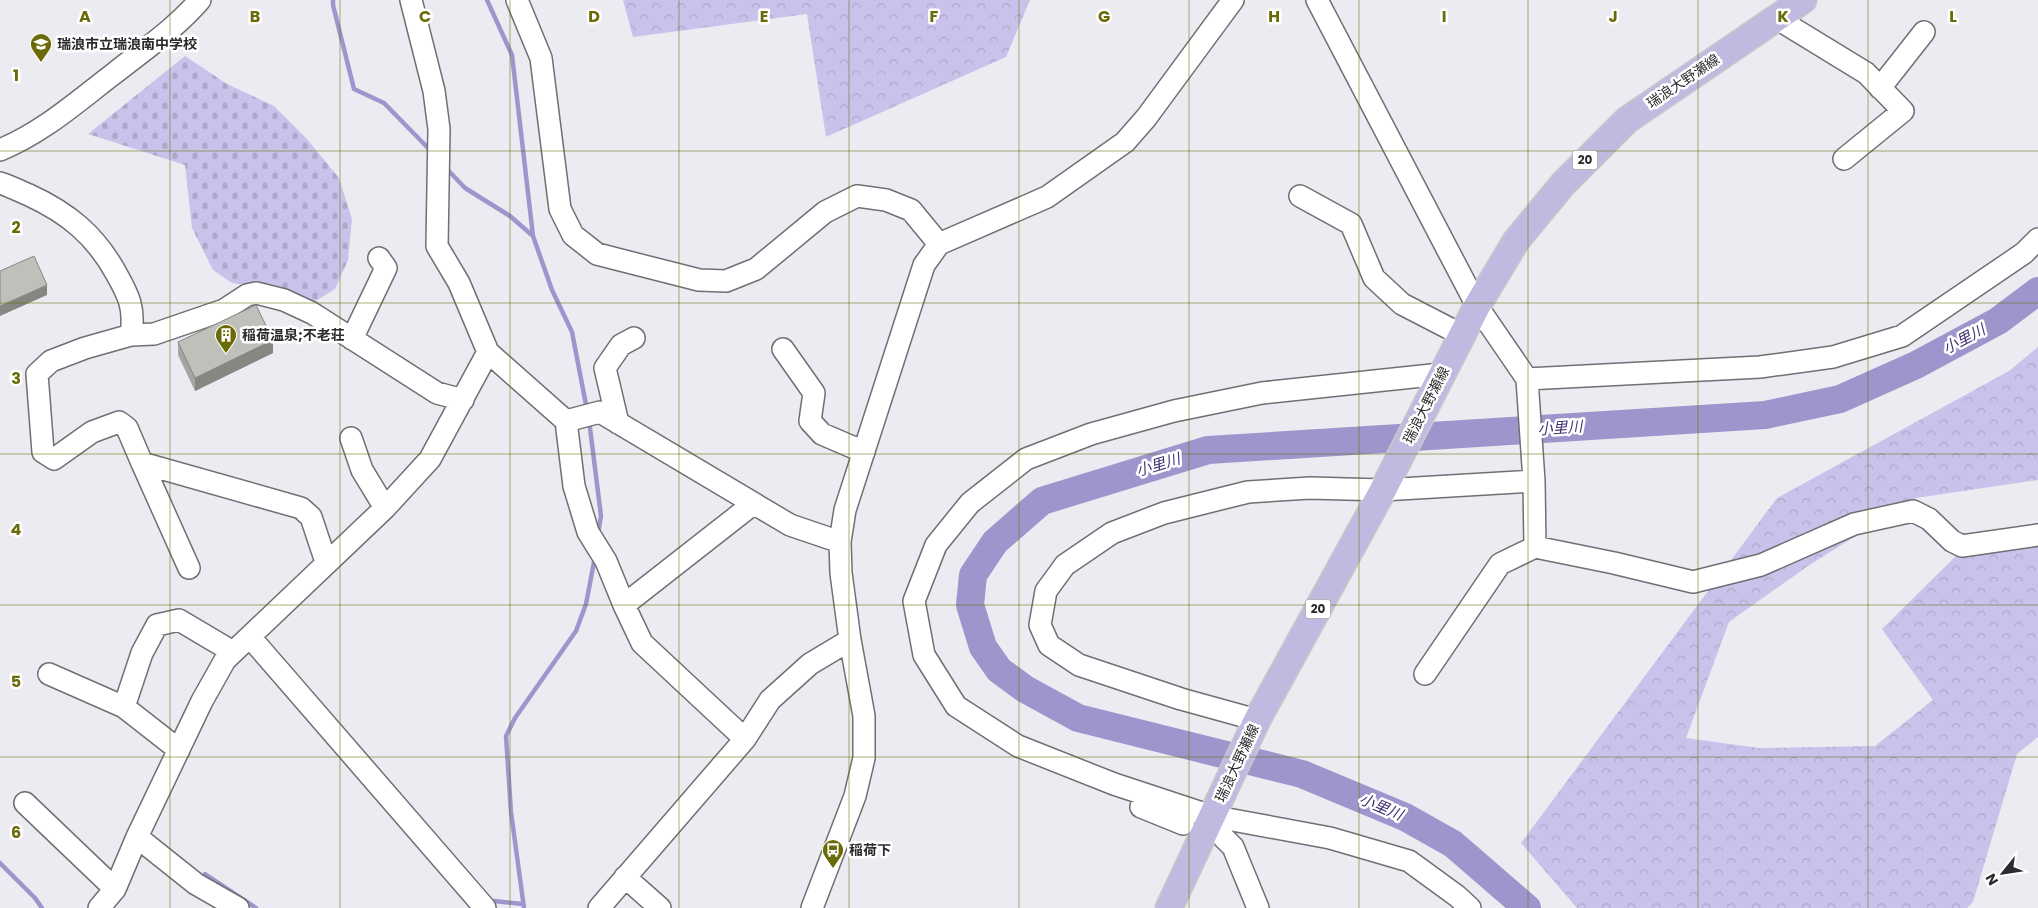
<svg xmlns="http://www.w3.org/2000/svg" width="2038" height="908" viewBox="0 0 2038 908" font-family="Poppins,'Noto Sans JP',sans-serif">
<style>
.forest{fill:url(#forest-crowns)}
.cemetery{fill:url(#cemetery-stones)}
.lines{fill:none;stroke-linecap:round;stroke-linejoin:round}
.stream{stroke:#9e95cd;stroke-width:4.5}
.river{stroke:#9e95cd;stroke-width:28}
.minor-casing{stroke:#6f6f74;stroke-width:24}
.major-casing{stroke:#c8c8c8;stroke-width:29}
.minor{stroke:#fff;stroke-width:21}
.major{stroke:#c1bae0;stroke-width:26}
.wall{fill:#a4a5a0}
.shaded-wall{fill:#868682}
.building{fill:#bfc0ba;stroke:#868682}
.grid{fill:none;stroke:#6a6a06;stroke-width:1;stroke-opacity:0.55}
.labels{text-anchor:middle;stroke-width:5;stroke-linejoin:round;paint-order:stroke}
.shield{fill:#fff;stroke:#6b6b6c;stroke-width:1}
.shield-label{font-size:12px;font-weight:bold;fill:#2b2b2d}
.poi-label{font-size:14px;font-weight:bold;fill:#2b2b2d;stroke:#fff;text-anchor:start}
.street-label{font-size:14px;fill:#2b2b2d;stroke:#fff}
.water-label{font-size:15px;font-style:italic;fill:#412f73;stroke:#fff}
.grid-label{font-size:16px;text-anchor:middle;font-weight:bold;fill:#6a6a06;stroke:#fff;stroke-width:5;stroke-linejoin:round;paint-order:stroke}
</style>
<defs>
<pattern id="forest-crowns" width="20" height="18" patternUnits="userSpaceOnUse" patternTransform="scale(1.25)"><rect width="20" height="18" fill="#c9c3eb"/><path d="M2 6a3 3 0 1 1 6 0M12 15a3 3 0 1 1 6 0" fill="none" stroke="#ada8ca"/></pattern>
<pattern id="cemetery-stones" width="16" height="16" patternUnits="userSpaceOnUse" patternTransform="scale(1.25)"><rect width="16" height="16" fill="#c9c3eb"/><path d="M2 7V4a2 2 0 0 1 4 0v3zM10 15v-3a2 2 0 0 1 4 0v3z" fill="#ada8ca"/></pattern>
</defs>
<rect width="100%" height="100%" fill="#ecebf1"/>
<!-- forest -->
<path class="forest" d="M 623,0 L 1030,0 L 1006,57 L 826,137 L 807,14 L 633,37 Z
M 2038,347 L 2038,480 L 1916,498 L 1808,566 L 1729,622 L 1686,738 L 1759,748 L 1875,746 L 1933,700 L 1882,629 L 1959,553 L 2038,535 L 2038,737 L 2017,754 L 1973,902 L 1967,908 L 1577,908 L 1521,843 L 1777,498 L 2009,371 Z"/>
<!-- cemetery -->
<path class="cemetery" d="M 185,56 L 227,84 L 274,106 L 307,139 L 339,178 L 352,219 L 348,260 L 335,289 L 311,304 L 284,293 L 232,283 L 213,270 L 192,228 L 185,165 L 88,134 Z"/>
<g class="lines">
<!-- stream -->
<path class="stream" d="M 333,0 L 333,5 L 354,89 L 384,103 L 431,151
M 487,0 L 512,55 L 533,236 L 552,290 L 572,332 L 587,410
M 446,168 L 465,188 L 510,216 L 533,236
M 589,420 L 601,516 L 598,534
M 0,863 L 35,898 L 42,908
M 205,874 L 256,908
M 494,901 L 523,904
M 524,908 L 511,812 L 506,736 L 515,718 L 576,631 L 586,604 L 595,557"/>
<!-- river -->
<path class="river" d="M 1527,908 L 1453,844 L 1405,817 L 1302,774 L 1078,718 L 1025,689 L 999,670 L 983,647 L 970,605 L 973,575 L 995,542 L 1042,501 L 1208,450 L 1765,415 L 1840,399 L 1916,365 L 1998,321 L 2038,291"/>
<!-- minor casing -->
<g class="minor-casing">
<path id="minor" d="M 411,0 L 434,91 L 439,129 L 437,246 L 459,283 L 488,352 L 566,421 L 574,486 L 588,532 L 606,561 L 624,605 L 642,643 L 745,739
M 517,0 L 541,58 L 560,209 L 573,235 L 597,254 L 699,280 L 726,281 L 756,269 L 825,212 L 857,196 L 886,200 L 911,210 L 939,244
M 1317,0 L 1477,306 L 1527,379 L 1534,481 L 1535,547 L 1500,564 L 1425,674
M 1776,18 L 1866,73 L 1903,111 L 1844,159
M 1880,88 L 1924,32
M 0,150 C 44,132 79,100 116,72 C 145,49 176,28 200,0
M 0,183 C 10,186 19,191 29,195 C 68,213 95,235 116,273 C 129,296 135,308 131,335
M 1300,196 L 1351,224 L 1374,278 L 1402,304 L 1462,335
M 352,339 L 386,268 L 379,258
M 783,349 L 814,393 L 810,421 L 822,434 L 864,452
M 1441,374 L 1262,393 L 1174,411 L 1091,434 L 1026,459 L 970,503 L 936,545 L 914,601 L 924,655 L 956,706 L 1018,746 L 1114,784 L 1211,816 L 1330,838 L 1409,861 L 1457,896 L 1470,908
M 1527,379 L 1760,367 L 1833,357 L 1902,336 L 2024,253 L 2038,239
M 566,421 L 600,412 L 790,525 L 840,542
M 618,423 L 605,368 L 621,345 L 634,338
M 351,438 L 362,470 L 385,508
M 142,463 L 189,568
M 1535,547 L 1614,563 L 1693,582 L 1761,565 L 1854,524 L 1913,511 L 1929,519 L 1952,541 L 1962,546 L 2038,535
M 326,562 L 311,517 L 301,508 L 142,463 L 127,428 L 119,422 L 92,432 L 54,459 L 43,452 L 37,374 L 51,361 L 85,348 L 131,335 L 154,334 L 224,310 L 247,295 L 256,293 L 284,300 L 312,313 L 437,393 L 463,400
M 624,605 L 753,504
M 250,637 L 485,908
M 49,674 L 124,707
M 1257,720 L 1181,699 L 1079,665 L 1049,645 L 1040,625 L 1046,591 L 1065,565 L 1112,533 L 1164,513 L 1248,492 L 1310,488 L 1383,490 L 1534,481
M 179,750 L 124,707 L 142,653 L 157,625 L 179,620 L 233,652
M 25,803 L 115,889
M 1141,807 L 1183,824
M 137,837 L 196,884 L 238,908
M 1224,838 L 1233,847 L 1258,908
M 625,877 L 660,908
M 99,908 L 115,889 L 137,837 L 202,701 L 225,660 L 385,508 L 430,459 L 488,352
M 599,908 L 745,739 L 770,700 L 810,664 L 850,640
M 812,908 L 855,796 L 864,758 L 864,716 L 850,640 L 841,573 L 840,542 L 845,510 L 924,265 L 939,244 L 1047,197 L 1125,142 L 1146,118 L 1233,0"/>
</g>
<!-- major casing -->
<g class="major-casing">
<path id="major" d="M 1169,908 L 1257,720 L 1383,490 L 1477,306 L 1516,241 L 1563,184 L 1627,120 L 1803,0"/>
</g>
<!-- minor -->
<use href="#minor" class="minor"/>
<!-- major -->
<use href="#major" class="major"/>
</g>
<!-- wall -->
<path class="wall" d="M 178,342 L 273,353 L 195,391 L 178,355 Z"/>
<!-- shaded-wall -->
<path class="shaded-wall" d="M 47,285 L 47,295 L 0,316 L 0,306 Z
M 273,340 L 273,353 L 195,391 L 195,378 Z"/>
<!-- building -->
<path class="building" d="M 34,256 L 47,285 L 0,306 L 0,271 Z
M 256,305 L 273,340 L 195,378 L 178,342 Z"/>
<!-- grid -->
<path class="grid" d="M 170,0 L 170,908M 340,0 L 340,908M 510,0 L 510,908M 679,0 L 679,908M 849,0 L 849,908M 1019,0 L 1019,908M 1189,0 L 1189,908M 1359,0 L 1359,908M 1528,0 L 1528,908M 1698,0 L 1698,908M 1868,0 L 1868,908M 0,151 L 2038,151M 0,303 L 2038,303M 0,454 L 2038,454M 0,605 L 2038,605M 0,757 L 2038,757"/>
<!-- icons -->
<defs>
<g id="school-pin" transform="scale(1.125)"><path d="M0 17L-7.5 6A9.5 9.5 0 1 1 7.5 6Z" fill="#6a6a06" stroke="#fff"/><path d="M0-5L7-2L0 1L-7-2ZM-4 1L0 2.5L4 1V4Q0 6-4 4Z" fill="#fff"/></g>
<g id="building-pin" transform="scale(1.125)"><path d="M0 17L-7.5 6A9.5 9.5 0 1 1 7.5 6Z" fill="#6a6a06" stroke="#fff"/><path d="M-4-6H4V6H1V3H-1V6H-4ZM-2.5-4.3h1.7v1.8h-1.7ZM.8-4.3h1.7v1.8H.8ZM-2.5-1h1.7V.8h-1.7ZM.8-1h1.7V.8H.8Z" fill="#fff"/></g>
<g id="bus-pin" transform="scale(1.125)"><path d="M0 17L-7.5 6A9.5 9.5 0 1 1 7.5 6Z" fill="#6a6a06" stroke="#fff"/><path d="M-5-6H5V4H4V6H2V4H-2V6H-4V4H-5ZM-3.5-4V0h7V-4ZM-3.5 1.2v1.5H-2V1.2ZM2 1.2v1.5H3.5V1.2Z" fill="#fff"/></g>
</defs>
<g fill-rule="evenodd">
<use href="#school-pin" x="41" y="44"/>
<use href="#building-pin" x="226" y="335"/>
<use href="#bus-pin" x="833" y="850"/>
</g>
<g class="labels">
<!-- shield labels -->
<g class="shield">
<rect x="1572.5" y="150.5" width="25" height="19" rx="4"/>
<rect x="1305.5" y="599.5" width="25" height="19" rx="4"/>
</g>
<g class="shield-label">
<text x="1585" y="164">20</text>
<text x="1318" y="613">20</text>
</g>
<!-- poi labels -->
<g class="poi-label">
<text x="57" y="49">瑞浪市立瑞浪南中学校</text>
<text x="242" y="340">稲荷温泉;不老荘</text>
<text x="849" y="855">稲荷下</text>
</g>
<!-- street labels -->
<g class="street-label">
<text transform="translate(1683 81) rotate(-34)" y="5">瑞浪大野瀬線</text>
<text transform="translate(1426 405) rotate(-63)" y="5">瑞浪大野瀬線</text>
<text transform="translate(1237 763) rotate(-65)" y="5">瑞浪大野瀬線</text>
</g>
<!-- water labels -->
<g class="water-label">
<text transform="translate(1964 339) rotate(-28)" y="5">小里川</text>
<text transform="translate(1560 428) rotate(-4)" y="5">小里川</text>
<text transform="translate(1158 465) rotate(-17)" y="5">小里川</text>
<text transform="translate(1381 807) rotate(23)" y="5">小里川</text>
</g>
</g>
<g class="grid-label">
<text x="85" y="22">A</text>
<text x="255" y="22">B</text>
<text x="425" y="22">C</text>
<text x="594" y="22">D</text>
<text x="764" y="22">E</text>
<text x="934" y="22">F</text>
<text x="1104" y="22">G</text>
<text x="1274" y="22">H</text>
<text x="1444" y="22">I</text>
<text x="1613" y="22">J</text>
<text x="1783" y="22">K</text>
<text x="1953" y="22">L</text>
<text x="16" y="81">1</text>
<text x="16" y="233">2</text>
<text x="16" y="384">3</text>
<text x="16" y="535">4</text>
<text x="16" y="687">5</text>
<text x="16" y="838">6</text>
</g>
<!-- north arrow -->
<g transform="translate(2003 873) rotate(240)" stroke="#ffffff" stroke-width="4" paint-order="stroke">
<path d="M0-4L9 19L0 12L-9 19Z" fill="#2b2b2d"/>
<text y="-8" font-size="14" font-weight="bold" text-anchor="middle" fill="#2b2b2d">N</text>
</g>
</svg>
